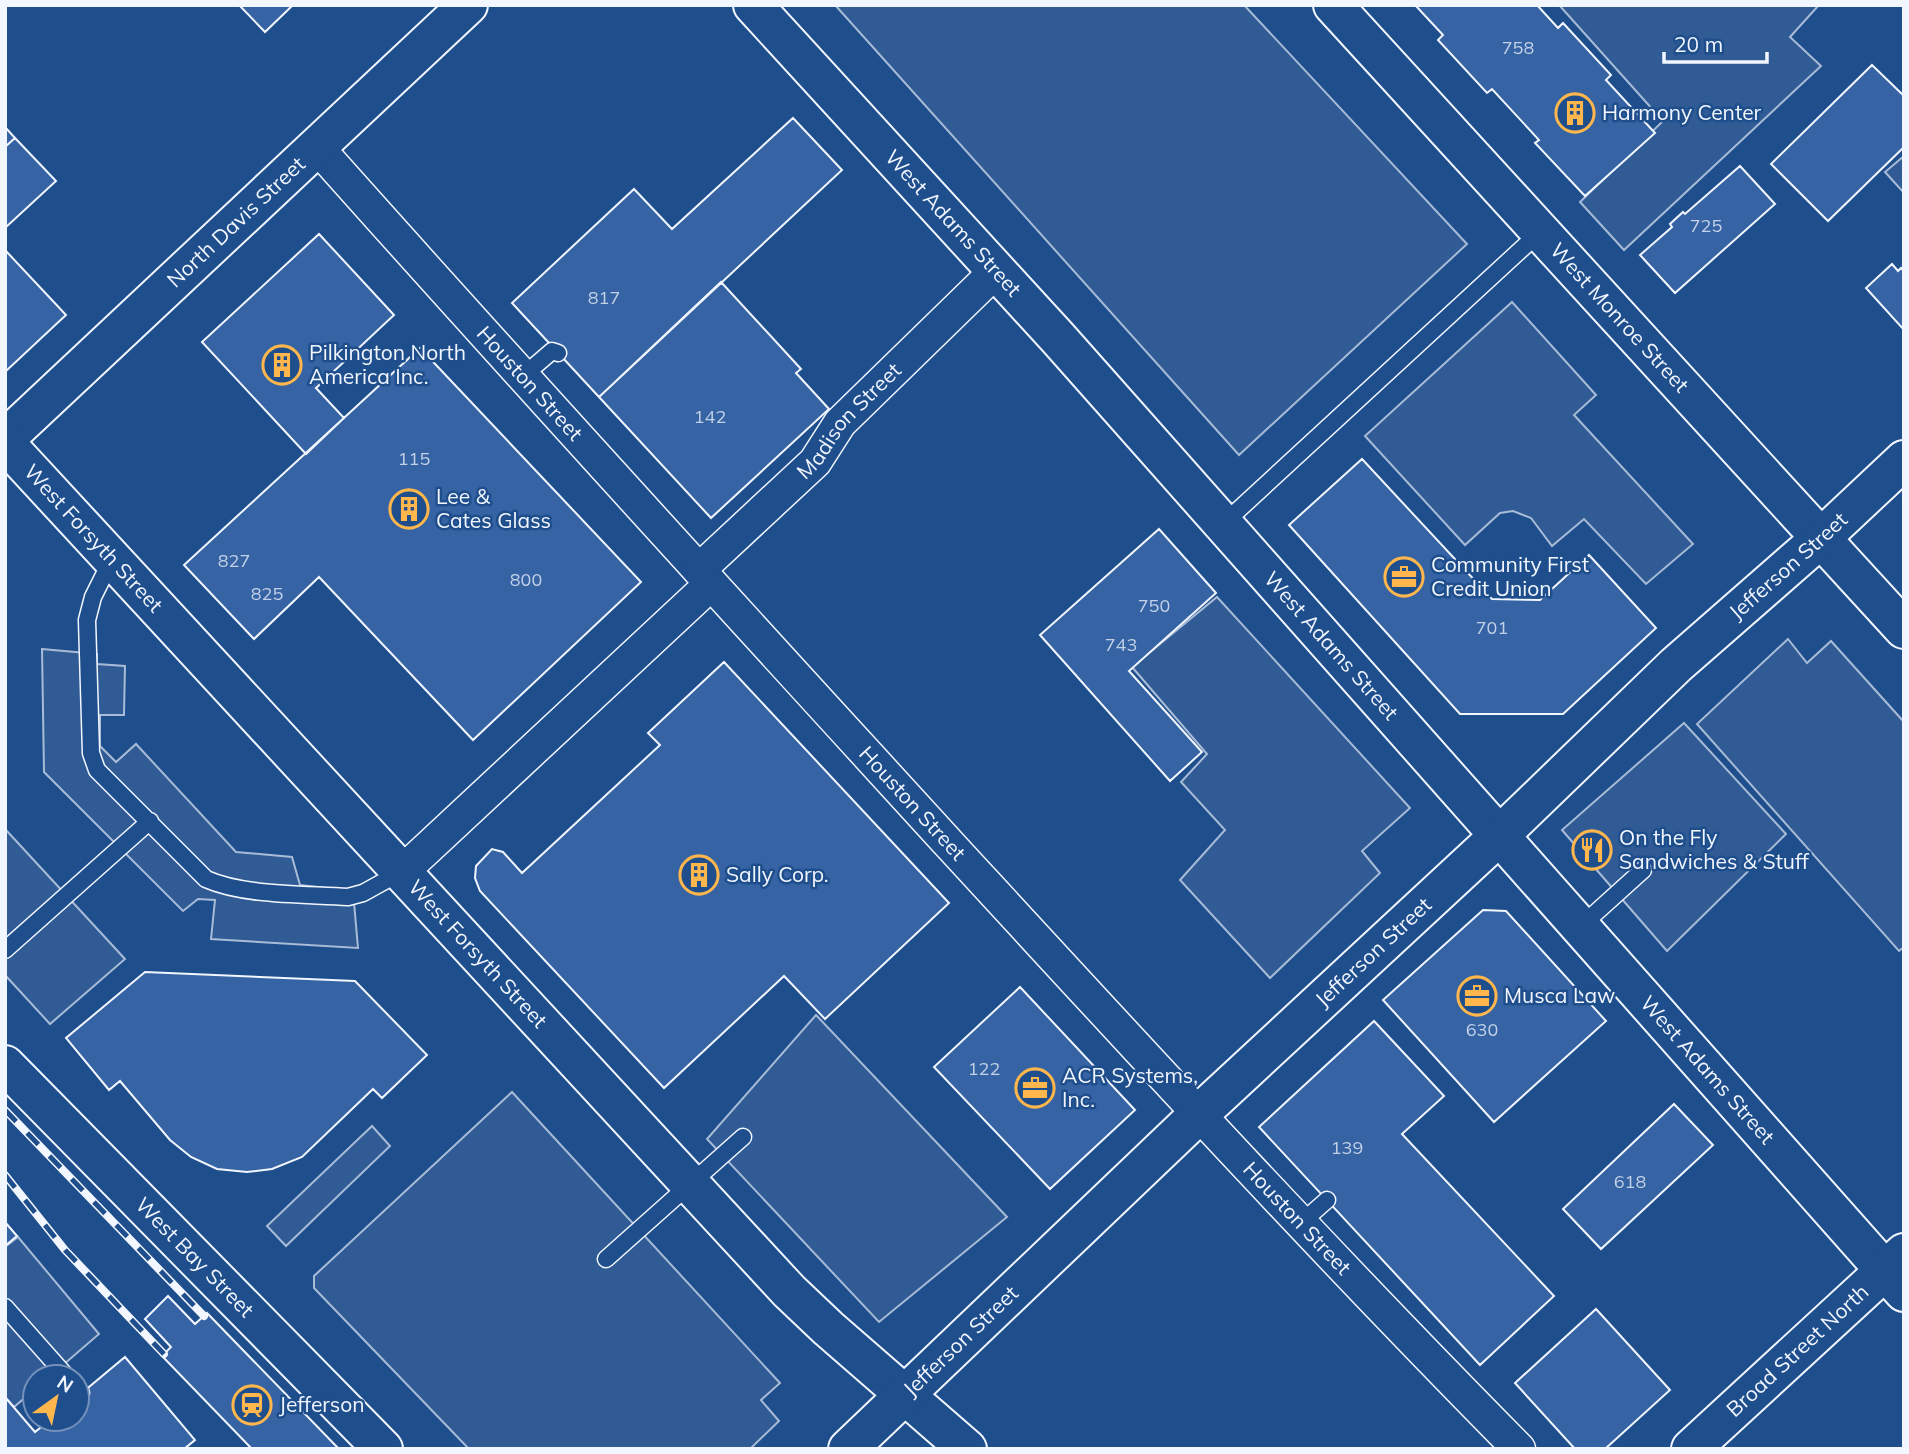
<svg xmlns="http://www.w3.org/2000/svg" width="1909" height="1454" viewBox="0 0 1909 1454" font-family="Mulish,sans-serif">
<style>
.built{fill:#305b95;stroke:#a8bbd7;stroke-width:2}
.building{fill:#3563a3;stroke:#f2f6ff;stroke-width:2}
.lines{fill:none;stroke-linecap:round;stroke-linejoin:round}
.service-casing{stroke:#f2f6ff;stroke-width:19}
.minor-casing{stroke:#f2f6ff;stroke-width:35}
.tertiary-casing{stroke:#f2f6ff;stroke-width:42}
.secondary-casing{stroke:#f2f6ff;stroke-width:42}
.primary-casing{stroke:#f2f6ff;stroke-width:42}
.service{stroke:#1f4e8c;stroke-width:16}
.minor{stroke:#1f4e8c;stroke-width:32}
.tertiary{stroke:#1f4e8c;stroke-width:38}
.secondary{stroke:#1f4e8c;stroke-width:38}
.primary{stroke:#1f4e8c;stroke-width:38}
.rail-casing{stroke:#f2f6ff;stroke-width:8}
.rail{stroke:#1f4e8c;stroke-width:5;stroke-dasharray:16;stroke-linecap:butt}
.labels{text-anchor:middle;stroke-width:5;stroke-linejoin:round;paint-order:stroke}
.number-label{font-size:18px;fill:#c3d1e8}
.poi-label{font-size:21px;fill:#f2f6ff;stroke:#1f4e8c;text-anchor:start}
.street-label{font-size:21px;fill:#f2f6ff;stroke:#1f4e8c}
</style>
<rect width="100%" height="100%" fill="#1f4e8c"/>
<!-- built -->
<path class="built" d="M 835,5 L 1244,5 L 1467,244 L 1239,455 Z
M 1559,5 L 1819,5 L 1790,37 L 1821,66 L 1624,250 L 1580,202 L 1663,121 Z
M 1904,156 L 1904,193 L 1885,172 Z
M 1512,302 L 1596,395 L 1574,415 L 1693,544 L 1646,584 L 1584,519 L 1552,546 L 1531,518 L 1513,511 L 1500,513 L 1465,545 L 1365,436 Z
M 1217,597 L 1410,808 L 1362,851 L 1380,873 L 1270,978 L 1180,880 L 1225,830 L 1181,782 L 1207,754 L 1132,667 Z
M 1788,639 L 1807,663 L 1831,641 L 1904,722 L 1904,947 L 1899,951 L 1697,724 Z
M 42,649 L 97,654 L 97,664 L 125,666 L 124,715 L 100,715 L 100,746 L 116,762 L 136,744 L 236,852 L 292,857 L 300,885 L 353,891 L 358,948 L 211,939 L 215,900 L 198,899 L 183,911 L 44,772 Z
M 1684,723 L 1786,834 L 1667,951 L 1562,830 Z
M 6,830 L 125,959 L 50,1024 L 5,975 Z
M 816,1015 L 1007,1217 L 879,1322 L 707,1139 Z
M 512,1092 L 780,1383 L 761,1400 L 779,1421 L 750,1449 L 469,1449 L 314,1288 L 314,1276 Z
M 372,1126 L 390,1146 L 286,1246 L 267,1226 Z
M 18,1237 L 99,1334 L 49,1377 L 35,1377 L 35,1389 L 14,1407 L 5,1397 L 5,1247 Z"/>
<!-- building -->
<path class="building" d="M 239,5 L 293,5 L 265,32 Z
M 1415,5 L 1537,5 L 1558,28 L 1563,23 L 1611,75 L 1606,80 L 1655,133 L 1585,196 L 1535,143 L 1539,140 L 1492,89 L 1487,93 L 1438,40 L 1443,35 Z
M 1872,65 L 1904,96 L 1904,147 L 1828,221 L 1771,164 Z
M 793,118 L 842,170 L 599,397 L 512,303 L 634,189 L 672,229 Z
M 5,127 L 15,138 L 5,147 Z
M 15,138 L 56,181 L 5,228 L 5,147 Z
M 1740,166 L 1775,204 L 1675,293 L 1640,255 L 1672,227 L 1670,224 L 1683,212 L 1685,214 Z
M 319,234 L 394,315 L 316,388 L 344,418 L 306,454 L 202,342 Z
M 5,250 L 66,315 L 5,372 Z
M 1892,264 L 1898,271 L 1901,268 L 1904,271 L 1904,330 L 1866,288 Z
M 721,282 L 801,369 L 796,373 L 829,409 L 711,518 L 599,397 Z
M 420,348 L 641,582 L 473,740 L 319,577 L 254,639 L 184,565 Z
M 1362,459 L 1492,599 L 1540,600 L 1589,555 L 1656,628 L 1563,714 L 1460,714 L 1289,525 Z
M 1159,529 L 1216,593 L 1129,671 L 1202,752 L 1170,781 L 1040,635 Z
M 724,662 L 949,903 L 825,1019 L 784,976 L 664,1088 L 480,891 L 475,878 L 476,866 L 492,849 L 503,852 L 522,873 L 660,745 L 648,733 Z
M 1483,910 L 1506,911 L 1606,1021 L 1494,1122 L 1383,1000 Z
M 145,972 L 355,981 L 427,1055 L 382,1098 L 373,1089 L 302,1157 L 272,1169 L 247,1172 L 217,1169 L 191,1157 L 170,1140 L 120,1081 L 109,1090 L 66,1038 Z
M 1020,987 L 1135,1110 L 1050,1189 L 934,1067 Z
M 1374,1021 L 1444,1096 L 1402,1134 L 1554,1296 L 1480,1365 L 1259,1127 Z
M 1674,1104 L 1713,1145 L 1601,1249 L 1563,1209 Z
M 5,1222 L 17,1236 L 5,1246 Z
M 168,1296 L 195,1324 L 207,1313 L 339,1449 L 252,1449 L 162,1356 L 171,1347 L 145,1319 Z
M 1596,1309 L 1670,1390 L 1605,1449 L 1575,1449 L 1515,1383 Z
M 125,1357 L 195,1440 L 184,1449 L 5,1449 L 5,1397 L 35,1432 L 51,1419 L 77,1419 L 77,1397 Z"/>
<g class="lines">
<!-- service casing -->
<g class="service-casing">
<path id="service" d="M 523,376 L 552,351 L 558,353
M 1223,524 L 1540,232
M 112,559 L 93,597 L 87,620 L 91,753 L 97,770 L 206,879 C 244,896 306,894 348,897 L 363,893 L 401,872
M 1581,926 L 1643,870
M 5,950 L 150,821
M 1301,1223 L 1327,1200
M 606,1259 L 743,1137
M 5,1307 L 67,1377
M 77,1389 L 81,1393"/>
</g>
<!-- minor casing -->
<g class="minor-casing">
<g id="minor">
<path id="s1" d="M 317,147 C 526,382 739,614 951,846 C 1138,1049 1325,1253 1519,1449"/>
<path id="s2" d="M 699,570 L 815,462 L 840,423 L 997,270"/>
<path d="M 402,872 L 711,584"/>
</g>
</g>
<!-- tertiary casing -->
<g class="tertiary-casing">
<g id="tertiary">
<path id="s3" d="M 1333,5 L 1904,629"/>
<path id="s4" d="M 5,439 L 468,5"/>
</g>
</g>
<!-- secondary casing -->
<g class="secondary-casing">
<g id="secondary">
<path id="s5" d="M 5,1065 L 383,1449"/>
</g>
</g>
<!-- primary casing -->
<g class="primary-casing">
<g id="primary">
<path id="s6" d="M 753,5 L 1058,338 L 1904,1292"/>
<path id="s7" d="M 5,443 L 789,1291 L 828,1328 L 967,1449"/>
<path id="s8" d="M 848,1449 L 1199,1114 L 1500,835 L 1676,665 L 1820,539 L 1904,460"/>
<path id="s9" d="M 1691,1449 L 1904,1253"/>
</g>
</g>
<!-- service -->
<use href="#service" class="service"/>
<!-- minor -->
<use href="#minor" class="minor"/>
<!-- tertiary -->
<use href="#tertiary" class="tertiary"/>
<!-- secondary -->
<use href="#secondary" class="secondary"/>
<!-- primary -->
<use href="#primary" class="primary"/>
<!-- rail casing -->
<g class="rail-casing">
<path id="rail" d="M 5,1110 L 204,1316
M 5,1175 L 65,1250 L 164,1354"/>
</g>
<!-- rail -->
<use href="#rail" class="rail"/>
</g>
<!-- icons -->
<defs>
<g id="building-ring" transform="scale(2.0125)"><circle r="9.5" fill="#1f4e8c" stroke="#ffb74d" stroke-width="1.5"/><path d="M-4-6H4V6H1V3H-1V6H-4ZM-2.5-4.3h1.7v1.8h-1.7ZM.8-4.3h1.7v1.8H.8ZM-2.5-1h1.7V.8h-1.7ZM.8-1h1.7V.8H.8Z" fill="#ffb74d"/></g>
<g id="office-ring" transform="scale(2.0125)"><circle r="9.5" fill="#1f4e8c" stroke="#ffb74d" stroke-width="1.5"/><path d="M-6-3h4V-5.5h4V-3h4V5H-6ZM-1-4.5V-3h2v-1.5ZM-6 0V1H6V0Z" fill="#ffb74d"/></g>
<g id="restaurant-ring" transform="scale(2.0125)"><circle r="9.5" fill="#1f4e8c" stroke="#ffb74d" stroke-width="1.5"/><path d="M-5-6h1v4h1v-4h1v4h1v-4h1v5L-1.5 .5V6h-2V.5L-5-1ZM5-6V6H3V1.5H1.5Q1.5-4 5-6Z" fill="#ffb74d"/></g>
<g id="station-ring" transform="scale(2.0125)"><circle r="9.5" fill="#1f4e8c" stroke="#ffb74d" stroke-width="1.5"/><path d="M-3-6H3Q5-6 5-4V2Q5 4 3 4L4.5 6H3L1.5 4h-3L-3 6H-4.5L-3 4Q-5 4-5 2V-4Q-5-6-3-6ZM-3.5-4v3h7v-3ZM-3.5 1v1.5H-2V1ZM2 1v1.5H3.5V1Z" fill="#ffb74d"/></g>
</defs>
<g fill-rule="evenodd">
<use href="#building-ring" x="1575" y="113"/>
<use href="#building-ring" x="282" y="365"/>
<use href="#building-ring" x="409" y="509"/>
<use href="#office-ring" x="1404" y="577"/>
<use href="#restaurant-ring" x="1592" y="850"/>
<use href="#building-ring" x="699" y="875"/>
<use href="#office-ring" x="1477" y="996"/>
<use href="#office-ring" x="1035" y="1088"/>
<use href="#station-ring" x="252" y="1405"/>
</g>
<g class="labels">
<!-- number labels -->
<g class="number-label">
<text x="1518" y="54">758</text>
<text x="1706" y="232">725</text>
<text x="604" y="304">817</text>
<text x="710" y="423">142</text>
<text x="414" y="465">115</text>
<text x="234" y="567">827</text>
<text x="526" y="586">800</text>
<text x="267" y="600">825</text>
<text x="1154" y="612">750</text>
<text x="1492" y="634">701</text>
<text x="1121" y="651">743</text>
<text x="1482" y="1036">630</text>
<text x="984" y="1075">122</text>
<text x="1347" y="1154">139</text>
<text x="1630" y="1188">618</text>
</g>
<!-- poi labels -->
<g class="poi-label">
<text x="1602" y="120">Harmony Center</text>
<text x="309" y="360">Pilkington North<tspan x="309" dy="24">America Inc.</tspan></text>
<text x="436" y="504">Lee &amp;<tspan x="436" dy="24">Cates Glass</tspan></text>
<text x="1431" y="572">Community First<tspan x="1431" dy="24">Credit Union</tspan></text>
<text x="1619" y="845">On the Fly<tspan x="1619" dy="24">Sandwiches &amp; Stuff</tspan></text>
<text x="726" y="882">Sally Corp.</text>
<text x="1504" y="1003">Musca Law</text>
<text x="1062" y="1083">ACR Systems,<tspan x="1062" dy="24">Inc.</tspan></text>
<text x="279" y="1412">Jefferson</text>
</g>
<!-- street labels -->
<g class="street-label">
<text dy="7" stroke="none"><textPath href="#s4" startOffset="317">North Davis Street</textPath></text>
<text dy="7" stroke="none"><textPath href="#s6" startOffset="296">West Adams Street</textPath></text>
<text dy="7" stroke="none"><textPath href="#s3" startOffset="424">West Monroe Street</textPath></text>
<text dy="7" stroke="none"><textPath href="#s1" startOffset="318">Houston Street</textPath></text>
<text dy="7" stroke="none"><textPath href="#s2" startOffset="212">Madison Street</textPath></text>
<text dy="7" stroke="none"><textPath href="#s7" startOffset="130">West Forsyth Street</textPath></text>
<text dy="7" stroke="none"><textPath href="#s8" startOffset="1290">Jefferson Street</textPath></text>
<text dy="7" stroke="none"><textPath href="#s6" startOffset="863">West Adams Street</textPath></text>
<text dy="7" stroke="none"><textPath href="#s1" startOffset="886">Houston Street</textPath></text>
<text dy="7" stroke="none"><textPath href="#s8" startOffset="723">Jefferson Street</textPath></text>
<text dy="7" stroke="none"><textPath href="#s7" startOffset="696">West Forsyth Street</textPath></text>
<text dy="7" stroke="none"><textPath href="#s6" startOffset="1430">West Adams Street</textPath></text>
<text dy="7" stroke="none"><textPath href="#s1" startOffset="1452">Houston Street</textPath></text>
<text dy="7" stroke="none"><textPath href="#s5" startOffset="270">West Bay Street</textPath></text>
<text dy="7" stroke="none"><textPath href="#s8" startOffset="156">Jefferson Street</textPath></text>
<text dy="7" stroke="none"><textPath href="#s9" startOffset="145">Broad Street North</textPath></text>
</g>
</g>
<!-- border -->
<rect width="1909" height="1454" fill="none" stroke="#f2f6ff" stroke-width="14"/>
<!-- north arrow -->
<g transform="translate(56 1398) rotate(33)"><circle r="33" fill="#1f4e8c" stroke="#7391ba" stroke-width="2"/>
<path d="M0-5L12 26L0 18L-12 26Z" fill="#ffb74d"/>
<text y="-10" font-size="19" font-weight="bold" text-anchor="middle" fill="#f2f6ff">N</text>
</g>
<!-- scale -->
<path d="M1664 52v10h103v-10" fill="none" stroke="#f2f6ff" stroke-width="3.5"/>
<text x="1674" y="52" font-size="21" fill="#f2f6ff" stroke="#1f4e8c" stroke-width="5" paint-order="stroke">20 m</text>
</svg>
